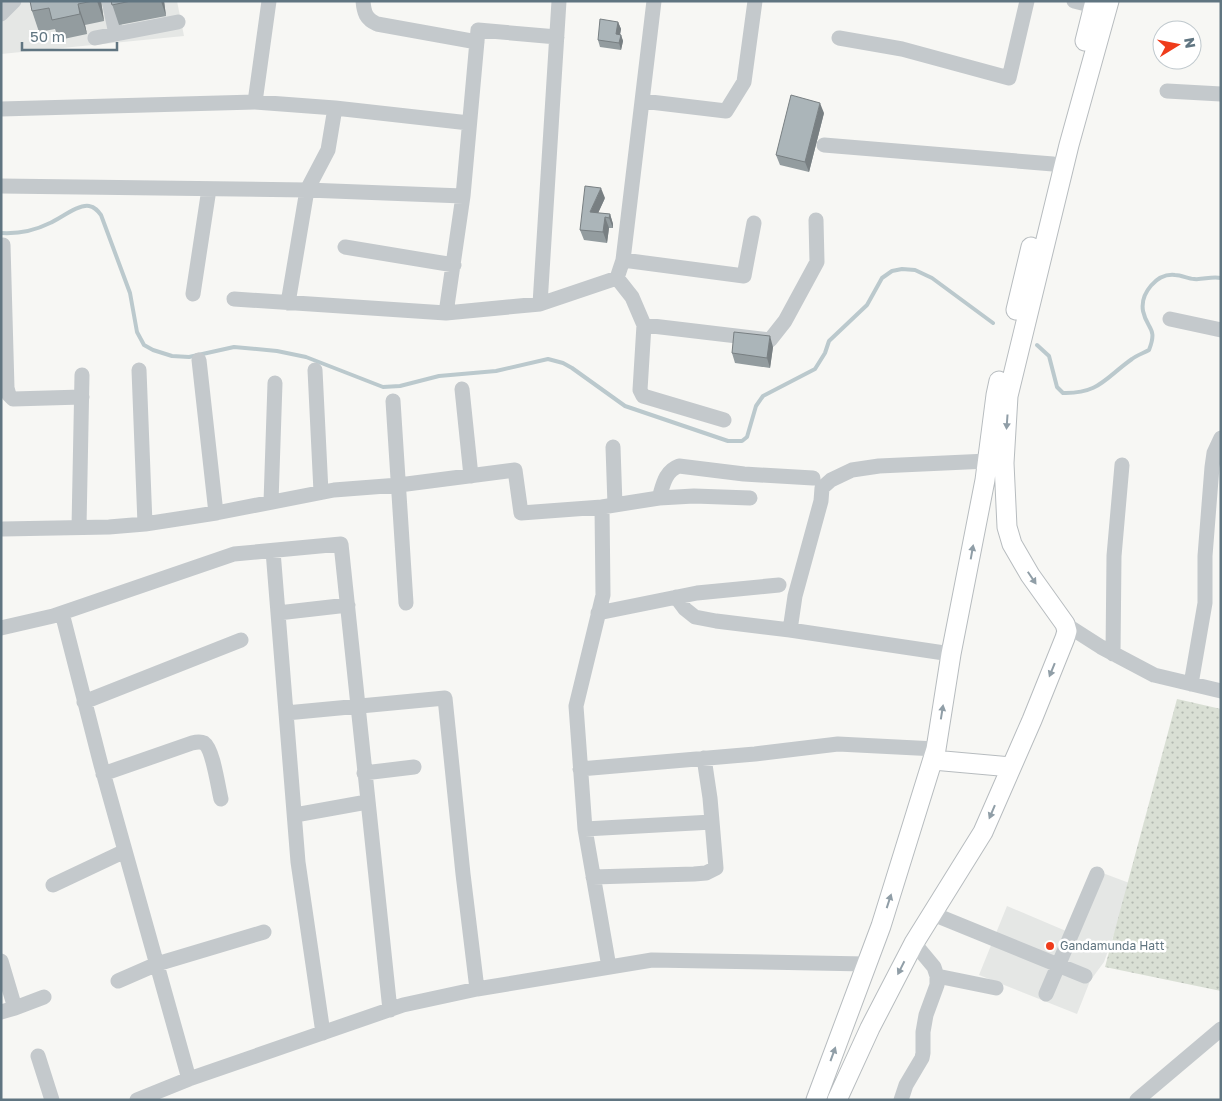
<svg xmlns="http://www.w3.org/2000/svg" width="1222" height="1101" viewBox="0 0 1222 1101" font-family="'Golos Text',sans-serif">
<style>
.built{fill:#e5e7e5}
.park{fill:url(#park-dots)}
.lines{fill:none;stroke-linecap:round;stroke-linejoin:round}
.stream{stroke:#bbc9cd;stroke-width:4}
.major-casing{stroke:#b7bcbf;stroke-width:21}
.minor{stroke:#c4c9cc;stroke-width:15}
.major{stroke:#fff;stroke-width:19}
.wall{fill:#939c9f}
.shaded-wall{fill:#787f82}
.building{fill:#abb5b9;stroke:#787f82}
.oneway{fill:#909ea7}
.poi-dot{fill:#ef3c1b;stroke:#fff;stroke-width:2}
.labels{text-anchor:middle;stroke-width:5;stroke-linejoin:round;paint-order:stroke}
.poi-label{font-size:12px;fill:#607581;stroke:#fff;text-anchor:start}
</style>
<defs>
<pattern id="park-dots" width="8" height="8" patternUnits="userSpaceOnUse" patternTransform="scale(1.25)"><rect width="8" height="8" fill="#d9dfd4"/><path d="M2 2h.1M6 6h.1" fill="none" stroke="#b3b9b1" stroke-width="1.8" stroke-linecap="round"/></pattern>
</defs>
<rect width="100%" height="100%" fill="#f7f7f4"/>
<!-- built -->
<path class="built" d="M 1,1 L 177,1 L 184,36 L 1,54 Z
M 1092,869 L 1132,884 L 1104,962 L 1090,981 L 1077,1014 L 979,975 L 1007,906 L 1066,931 Z"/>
<!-- park -->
<path class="park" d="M 1177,699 L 1221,709 L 1221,991 L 1105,967 Z"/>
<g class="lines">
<!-- stream -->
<path class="stream" d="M 1,233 C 19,234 34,231 50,223 C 60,219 78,204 89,206 C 95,207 98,211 101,215 L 130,293 L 137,332 L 144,345 L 153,350 L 172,356 L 189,357 L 234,347 L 277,351 L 306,357 L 383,387 L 400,386 L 439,376 L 496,371 L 548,359 L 563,363 L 572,368 L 625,406 L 728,441 L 742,441 L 747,437 L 756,406 L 763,396 L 815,369 L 825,353 L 829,341 L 867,305 L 882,278 L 892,271 L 902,269 L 915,270 L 932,278 L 993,323
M 1037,345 L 1049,356 L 1057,387 L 1063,393 C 1099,394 1105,378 1132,359 C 1137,355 1144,353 1149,350 C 1158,327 1147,330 1143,311 C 1140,293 1157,273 1175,275 C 1182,275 1188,279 1194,279 C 1203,280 1211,276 1221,278"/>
<!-- major casing -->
<g class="major-casing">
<path id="major" d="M 1085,41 L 1095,1
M 1016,310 L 1031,247
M 933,760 L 1011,767
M 816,1100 L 881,926 L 936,749 L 951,654 L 985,480 L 996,395 L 999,381
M 837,1100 L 870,1028 L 914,943 L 983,832 L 1032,720 L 1065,638 L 1067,631 L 1065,624 L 1030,575 L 1012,544 L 1007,527 L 1004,463 L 1008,396 L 1069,145 L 1109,1"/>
</g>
<!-- minor -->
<path class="minor" d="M 109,1 L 116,34
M 363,1 C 364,13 366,19 377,24 L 477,42
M 1074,1 L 1094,6
M 1,14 L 14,1
M 95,38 L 178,22
M 839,38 L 902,49 L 1009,78 L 1027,1
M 1167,91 L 1221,94
M 642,101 L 726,111 L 744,82 L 755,1
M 255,102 L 335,108
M 1,109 L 255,102 L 269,1
M 824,145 L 1053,164
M 1,186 L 307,190 L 463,196 L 446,313
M 463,196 L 478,30 L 557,37
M 3,245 L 7,388 L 9,395 L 13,399 L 82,397
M 345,247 L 454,265
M 623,260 L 744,276 L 754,223
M 617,278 L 632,297 L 644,325 L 640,390 L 643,396 L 724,420
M 193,294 L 209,189
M 234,299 L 446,313 L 540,304 L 617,278 L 623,260 L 654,1
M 288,303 L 307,190 L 328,150 L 335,108 L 469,123
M 540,304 L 559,1
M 1170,319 L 1221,330
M 644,325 L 770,340 L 785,321 L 817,262 L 816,220
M 199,360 L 216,513 L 334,490 L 399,485 L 515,470 L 521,513 L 602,507 L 603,595 L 576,706 L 585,829 L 609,967
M 139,370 L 145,524
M 315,370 L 321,492
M 462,389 L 471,476
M 393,401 L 406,603
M 613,447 L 615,505
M 659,498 C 663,485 665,471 679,466 L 744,474 L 813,478
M 271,502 L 275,383
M 602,507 L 659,498 L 694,496 L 750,498
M 79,527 L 82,375
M 3,529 L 109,527 L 145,524 L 216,513
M 273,551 L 298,862 L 323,1033
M 676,597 L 685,609 L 695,617 L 716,621 L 790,630
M 62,613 L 101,765 L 189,1079
M 278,613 L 348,605
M 598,613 L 697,593 L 779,585
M 1065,624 L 1101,647 L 1154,675 L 1221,691
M 1,628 L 53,616 L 234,554 L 341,544 L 390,1010
M 951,654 L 790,630 L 795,596 L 821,501 L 822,488 L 831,480 L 852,470 L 879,466 L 988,461
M 1113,654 L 1114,556 L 1122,465
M 1191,684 L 1205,603 L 1205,556 L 1212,467 L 1214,453 L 1221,438
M 84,702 L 241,640
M 286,713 L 445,698 L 463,874 L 477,989
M 580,769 L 755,754 L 838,744 L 936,749
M 364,773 L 414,767
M 103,774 L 192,743 C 196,742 200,741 204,743 C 213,749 218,787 221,799
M 295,815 L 367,802
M 585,829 L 712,822
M 593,877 L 694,874 L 706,873 L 716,868 L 710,798 L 704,758
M 53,885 L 125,851
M 933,914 L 1085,976
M 1,961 L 15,1008 L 1,1012
M 937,976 L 996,988
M 118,981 L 157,964 L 264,932
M 1046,994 L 1097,874
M 15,1008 L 44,997
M 38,1056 L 52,1100
M 137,1100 L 189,1079 L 403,1005 L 477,989 L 652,960 L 866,964
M 901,1100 L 906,1085 L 922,1058 L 923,1053 L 923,1032 L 926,1015 L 937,985 L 937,976 L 934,967 L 914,943
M 1137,1100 L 1221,1029"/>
<!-- major -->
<use href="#major" class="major"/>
</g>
<!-- wall -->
<path class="wall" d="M 30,1 L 101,1 L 104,21 L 85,25 L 87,34 L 59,40 L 55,29 L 39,32 L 32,11 Z
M 111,1 L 164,1 L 166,16 L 119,25 Z
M 618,22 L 621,29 L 620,34 L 621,35 L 623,41 L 621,50 L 600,47 L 598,40 Z
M 824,113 L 809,172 L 780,165 L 776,155 Z
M 605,198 L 598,213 L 610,214 L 613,224 L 613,228 L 609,228 L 607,243 L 584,240 L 580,230 Z
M 773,347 L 770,368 L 735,363 L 732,353 Z"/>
<!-- shaded-wall -->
<path class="shaded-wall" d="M 97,1 L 101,1 L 104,21 Z
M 161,1 L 164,1 L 166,16 Z
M 78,4 L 85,25 L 87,34 L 80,14 Z
M 618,22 L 621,29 L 619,41 L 616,34 Z
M 621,35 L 623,41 L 621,50 L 619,43 Z
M 820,103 L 824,113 L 809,172 L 805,162 Z
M 601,188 L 605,198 L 594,222 L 590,212 Z
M 610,214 L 613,224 L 613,228 L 609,218 Z
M 605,217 L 609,228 L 607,243 L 603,232 Z
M 770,336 L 773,347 L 770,368 L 767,358 Z"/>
<!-- building -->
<path class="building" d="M 30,1 L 93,1 L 78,4 L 80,14 L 52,20 L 49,8 L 32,11 Z
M 111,1 L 131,1 L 112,5 Z
M 600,19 L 618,22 L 616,34 L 621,35 L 619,43 L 598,40 Z
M 791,95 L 820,103 L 805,162 L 776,155 Z
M 585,186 L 601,188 L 590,212 L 610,214 L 609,218 L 605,217 L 603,232 L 580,230 Z
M 734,332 L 770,336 L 767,358 L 732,353 Z"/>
<!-- one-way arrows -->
<defs><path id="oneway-solid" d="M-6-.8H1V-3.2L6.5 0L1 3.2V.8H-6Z" transform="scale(1.25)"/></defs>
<g class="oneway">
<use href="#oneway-solid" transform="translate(1007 422) rotate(94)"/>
<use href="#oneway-solid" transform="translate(972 552) rotate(-80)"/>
<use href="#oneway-solid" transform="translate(1032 578) rotate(56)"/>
<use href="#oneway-solid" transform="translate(1052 670) rotate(112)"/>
<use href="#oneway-solid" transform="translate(942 712) rotate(-81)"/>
<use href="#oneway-solid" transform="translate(992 812) rotate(113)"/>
<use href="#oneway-solid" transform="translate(889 901) rotate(-72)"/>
<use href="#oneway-solid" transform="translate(901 968) rotate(117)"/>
<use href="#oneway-solid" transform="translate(833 1054) rotate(-70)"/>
</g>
<!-- markers -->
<circle class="poi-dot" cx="1050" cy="946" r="5"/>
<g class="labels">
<!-- poi labels -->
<g class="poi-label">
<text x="1060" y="950">Gandamunda Hatt</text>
</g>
</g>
<!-- border -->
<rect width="1222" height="1101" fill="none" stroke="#607581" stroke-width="5"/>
<!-- north arrow -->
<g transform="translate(1177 45) rotate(80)"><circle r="24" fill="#ffffff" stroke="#bfc8cd"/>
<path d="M0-4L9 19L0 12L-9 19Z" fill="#ef3c1b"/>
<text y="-8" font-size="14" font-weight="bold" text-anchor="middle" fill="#607581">N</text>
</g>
<!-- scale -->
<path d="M22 42v8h95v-8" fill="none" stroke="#607581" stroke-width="2.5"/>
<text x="30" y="42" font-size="15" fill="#607581" stroke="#ffffff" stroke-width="4" paint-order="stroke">50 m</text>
</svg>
